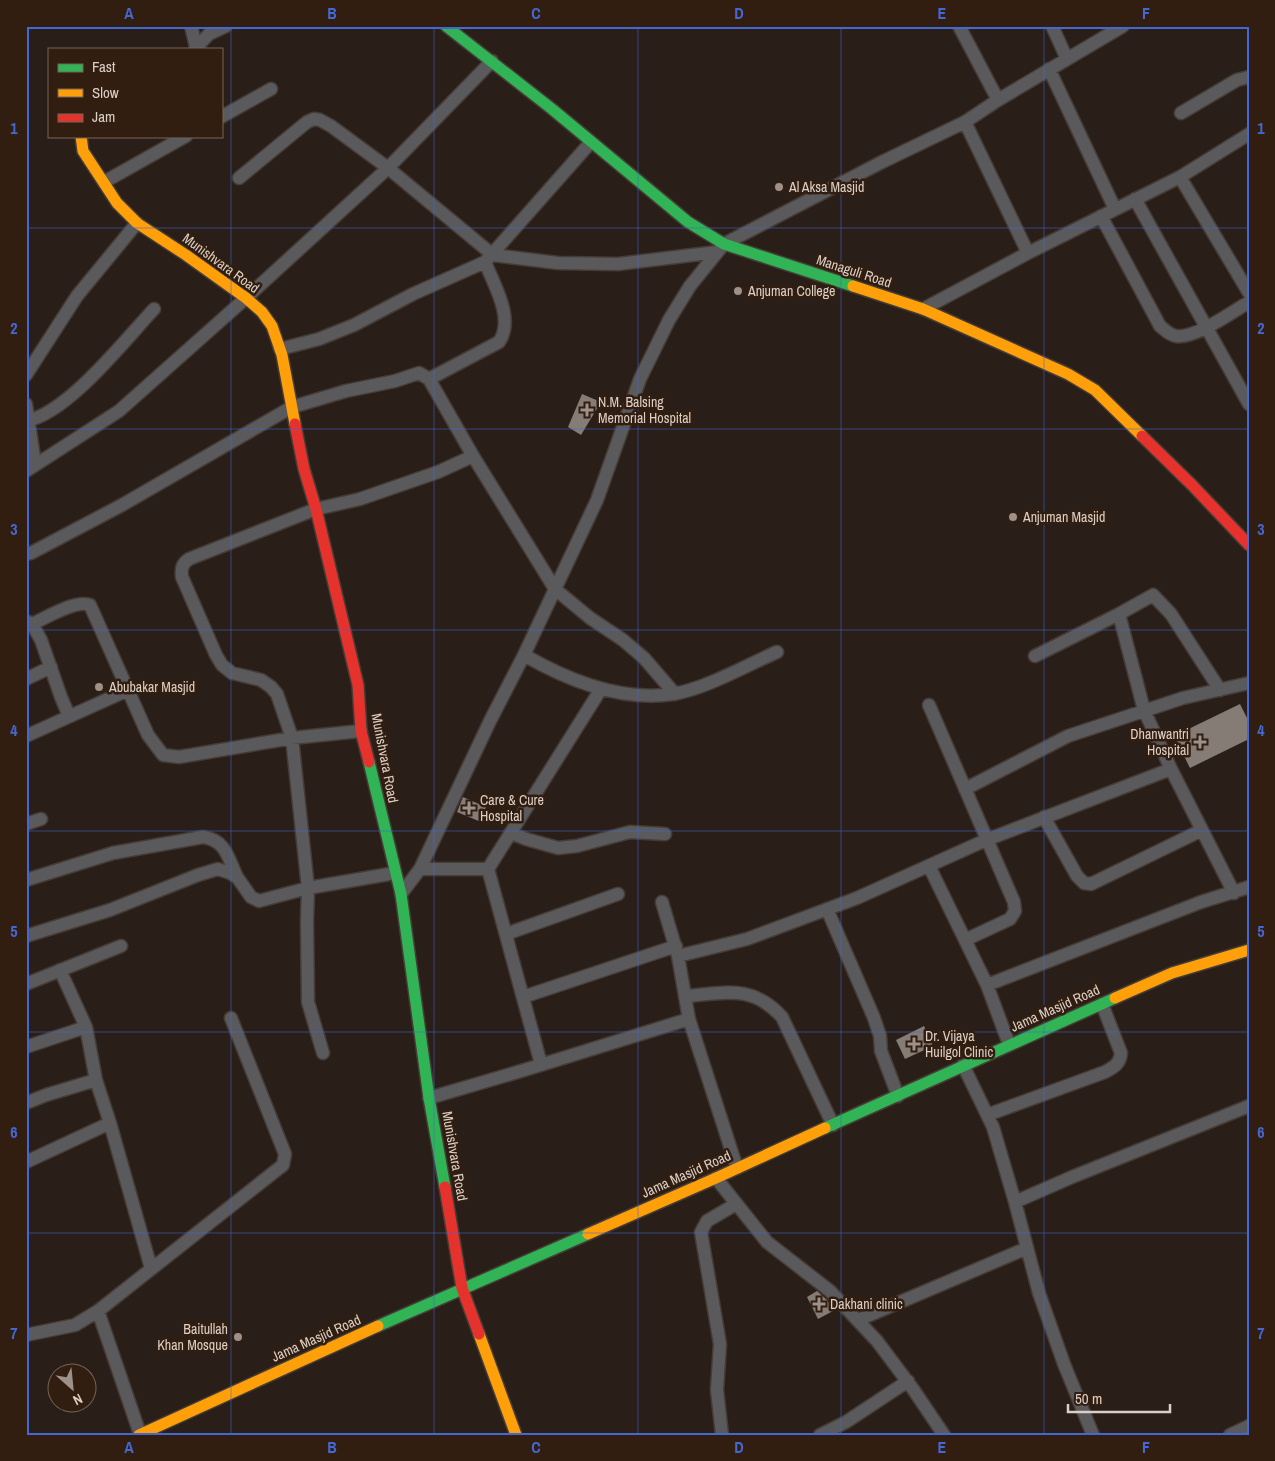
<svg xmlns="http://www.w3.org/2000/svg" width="1275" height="1461" viewBox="0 0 1275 1461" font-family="'Archivo Narrow',sans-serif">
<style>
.building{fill:#867c76}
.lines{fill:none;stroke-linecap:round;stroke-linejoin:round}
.street-casing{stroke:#453c36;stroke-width:15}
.fast-casing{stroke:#453c36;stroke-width:14}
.slow-casing{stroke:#453c36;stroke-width:14}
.jam-casing{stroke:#453c36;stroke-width:14}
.street{stroke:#5a5a5d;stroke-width:12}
.fast{stroke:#30b455;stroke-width:11}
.slow{stroke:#ff9f0a;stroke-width:11}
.jam{stroke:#e5322d;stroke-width:11}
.grid{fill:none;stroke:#4368d4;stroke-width:1;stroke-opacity:0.55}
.poi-dot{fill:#9e9189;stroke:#311e11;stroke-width:2}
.labels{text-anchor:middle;stroke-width:5;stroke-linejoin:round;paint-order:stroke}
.poi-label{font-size:14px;fill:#dccfc6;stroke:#311e11;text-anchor:start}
.street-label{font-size:14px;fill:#dccfc6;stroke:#311e11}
.neatline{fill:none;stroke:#4368d4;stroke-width:2}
.grid-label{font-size:16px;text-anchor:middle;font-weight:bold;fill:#4368d4}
</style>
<rect width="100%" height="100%" fill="#2a1f18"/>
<!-- building -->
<path class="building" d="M 582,394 L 601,402 L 581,435 L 568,427 Z
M 1240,704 L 1249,722 L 1249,739 L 1190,768 L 1174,736 Z
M 463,797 L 486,807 L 481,822 L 457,812 Z
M 924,1026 L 933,1046 L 905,1059 L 896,1040 Z
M 817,1291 L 828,1301 L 833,1311 L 818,1319 L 807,1297 Z"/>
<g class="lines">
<!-- street casing -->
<g class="street-casing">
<path id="street" d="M 191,26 L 196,47
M 959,26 L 998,100
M 1052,26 L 1067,59
M 195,49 L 209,34 L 226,26
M 1049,69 L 1115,209
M 1181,113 L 1237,80 L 1249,77
M 221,117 L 271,89
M 965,122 L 1028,253
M 1180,177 L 1249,293
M 239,178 L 307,122 L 314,119 L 320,120 L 331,126 L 388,168 L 493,255 L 558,263 L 618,264 L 717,252
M 104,182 L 186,136
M 1135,199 L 1249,404
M 1101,216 L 1160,326 C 1165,330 1169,335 1176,336 C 1195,339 1232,312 1249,302
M 923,309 L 1028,253 L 1180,177 L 1249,134
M 280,349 L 319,339 L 354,325 L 413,294 L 485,262 L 591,142
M 26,375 L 77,296 L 137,223
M 429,379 L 499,342 C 515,319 494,285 485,262
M 26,404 L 35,464
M 26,421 C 68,413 125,340 154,309
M 26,471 L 119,411 L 246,298 L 388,168 L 492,61
M 26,554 L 31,553 L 122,505 L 292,407 L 346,391 L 395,381 L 419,373 L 429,379 L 473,456 L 555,589 L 590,618 L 623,640 L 644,658 L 675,694
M 1119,614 L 1144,710 L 1171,769 L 1234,893
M 26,621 L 32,624 L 41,640 L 61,697 L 69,716
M 32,624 C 46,618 76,599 90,605 L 148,735 L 163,755 L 179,757 L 292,738 L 361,731
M 524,655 C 569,681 621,702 673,694 C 705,689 747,665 777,652
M 1035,656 L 1119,614 L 1153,595 L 1171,614 L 1220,690
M 26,679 L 51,667
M 929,705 L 1014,902 L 1015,911 L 1010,919 L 965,940
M 26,736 L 128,690
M 965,789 L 1068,736 L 1183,698 L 1249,683
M 1044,817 L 1077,876 L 1084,883 L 1091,884 L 1202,830
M 26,824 L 41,819
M 511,833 L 526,839 L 558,848 L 577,846 L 630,832 L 665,834
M 929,866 L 987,985 L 1009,1044
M 420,869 L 488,869 L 541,1064
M 488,869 L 601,689
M 26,880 L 113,853 L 203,837 C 226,840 228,858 237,877
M 401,894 L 420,869 L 490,721 L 524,655 L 597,500 L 640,379 L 669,320 L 690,286 L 724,244 L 882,162 L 965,122 L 998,100 L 1123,26
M 662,902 L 678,956 L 689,1019 L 737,1168
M 827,909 L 874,1018 L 880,1036 L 881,1051 L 898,1096
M 506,934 L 618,894
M 26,936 L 110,910 L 198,875 L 218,869 L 230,873 L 237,877 L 251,897 L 259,901 L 308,888 L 395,873
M 678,956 L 747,939 L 857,898 L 986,840 L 1171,769
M 60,970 L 86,1027 L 96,1080 L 110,1123 L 151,1268
M 26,984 L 121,946
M 987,985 L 1201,902 L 1249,887
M 686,996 C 725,993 752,984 782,1017 L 833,1125
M 523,997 L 676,946
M 26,1047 L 86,1027
M 323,1053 L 308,1002 L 307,922 L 308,888 L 292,738 L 277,694 L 271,687 L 261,680 L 232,673 L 222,665 L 216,655 L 182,577 C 181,568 182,564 189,559 L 316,509 L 360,499 L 438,472 L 473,456
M 963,1065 L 993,1127 L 1015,1202 L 1039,1293 L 1064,1364 L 1093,1435
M 429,1098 L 521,1071 L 689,1019
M 26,1103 L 46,1095 L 96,1080
M 987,1115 L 1105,1072 C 1114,1067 1120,1064 1121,1053 L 1102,1004
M 26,1162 L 110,1123
M 716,1178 L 767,1242 L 830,1291 L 877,1341 L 913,1389 L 944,1435
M 1015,1202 L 1072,1177 L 1249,1106
M 98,1311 L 140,1434
M 858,1320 L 1027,1248
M 26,1335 L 75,1325 L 98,1311 L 283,1165 L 285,1154 L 231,1018
M 722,1435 L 717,1390 L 720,1344 L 701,1232 L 707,1221 L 736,1204
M 820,1435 L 846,1422 L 908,1381
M 1230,1435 L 1249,1426"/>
</g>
<!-- fast casing -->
<g class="fast-casing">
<path id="fast" d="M 446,26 L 552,109 L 688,222 L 724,244 L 853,286
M 369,762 L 401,894 L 429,1098 L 445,1187
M 825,1128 L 1115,998
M 378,1326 L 588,1234"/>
</g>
<!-- slow casing -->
<g class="slow-casing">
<path id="slow" d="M 81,136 L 83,151 L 117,203 L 137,223 L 186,255 L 246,298 L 262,312 L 272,326 L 282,355 L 295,424
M 853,286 L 923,309 L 1068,374 L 1095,390 L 1142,436
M 1115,998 L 1172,973 L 1249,950
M 588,1234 L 716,1178 L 825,1128
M 479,1334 L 516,1435
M 139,1435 L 378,1326"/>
</g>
<!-- jam casing -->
<g class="jam-casing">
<path id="jam" d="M 295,424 L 304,469 L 316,509 L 358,685 L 361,731 L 369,762
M 1142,436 L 1192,485 L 1249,545
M 445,1187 L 462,1288 L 479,1334"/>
</g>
<!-- street -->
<use href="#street" class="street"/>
<!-- fast -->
<use href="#fast" class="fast"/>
<!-- slow -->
<use href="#slow" class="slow"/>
<!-- jam -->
<use href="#jam" class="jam"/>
</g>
<!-- grid -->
<path class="grid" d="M 231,26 L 231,1435M 434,26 L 434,1435M 638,26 L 638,1435M 841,26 L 841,1435M 1044,26 L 1044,1435M 26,228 L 1249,228M 26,429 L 1249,429M 26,630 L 1249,630M 26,831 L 1249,831M 26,1032 L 1249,1032M 26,1233 L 1249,1233"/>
<!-- markers -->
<g class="poi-dot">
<circle cx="779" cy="187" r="5"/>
<circle cx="738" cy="291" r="5"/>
<path d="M584.5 402.5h5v5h5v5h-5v5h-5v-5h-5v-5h5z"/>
<circle cx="1013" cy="517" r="5"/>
<circle cx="99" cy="687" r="5"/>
<path d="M1197.5 734.5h5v5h5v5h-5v5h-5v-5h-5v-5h5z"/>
<path d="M466.5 800.5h5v5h5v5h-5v5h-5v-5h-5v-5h5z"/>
<path d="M911.5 1036.5h5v5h5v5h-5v5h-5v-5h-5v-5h5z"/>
<path d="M816.5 1296.5h5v5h5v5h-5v5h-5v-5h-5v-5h5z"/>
<circle cx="238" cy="1337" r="5"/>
</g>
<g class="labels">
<!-- poi labels -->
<g class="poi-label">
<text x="789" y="192">Al Aksa Masjid</text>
<text x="748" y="296">Anjuman College</text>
<text x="598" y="407">N.M. Balsing<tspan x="598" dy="16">Memorial Hospital</tspan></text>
<text x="1023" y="522">Anjuman Masjid</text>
<text x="109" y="692">Abubakar Masjid</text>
<text x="1189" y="739" text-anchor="end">Dhanwantri<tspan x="1189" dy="16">Hospital</tspan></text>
<text x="480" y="805">Care &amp; Cure<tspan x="480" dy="16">Hospital</tspan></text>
<text x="925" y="1041">Dr. Vijaya<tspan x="925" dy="16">Huilgol Clinic</tspan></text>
<text x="830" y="1309">Dakhani clinic</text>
<text x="228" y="1334" text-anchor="end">Baitullah<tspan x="228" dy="16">Khan Mosque</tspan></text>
</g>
<!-- street labels -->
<g class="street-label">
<text transform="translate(221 263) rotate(36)" y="5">Munishvara Road</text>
<text transform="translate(854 271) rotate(18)" y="5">Managuli Road</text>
<text transform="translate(385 758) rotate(79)" y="5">Munishvara Road</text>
<text transform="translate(1055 1008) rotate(-24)" y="5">Jama Masjid Road</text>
<text transform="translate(455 1156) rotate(80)" y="5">Munishvara Road</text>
<text transform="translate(686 1174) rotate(-24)" y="5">Jama Masjid Road</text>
<text transform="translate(316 1338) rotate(-24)" y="5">Jama Masjid Road</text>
</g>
</g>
<!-- border -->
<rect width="1275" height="1461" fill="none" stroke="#311e11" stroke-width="55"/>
<!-- legend -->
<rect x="48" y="48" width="175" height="90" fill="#311e11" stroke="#756559"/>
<rect x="58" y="64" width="25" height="8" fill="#30b455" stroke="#756559"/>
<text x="92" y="72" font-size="15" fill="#dccfc6">Fast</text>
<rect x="58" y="89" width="25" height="8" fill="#ff9f0a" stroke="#756559"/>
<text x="92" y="98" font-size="15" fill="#dccfc6">Slow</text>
<rect x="58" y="114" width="25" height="8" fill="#e5322d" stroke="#756559"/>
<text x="92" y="122" font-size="15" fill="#dccfc6">Jam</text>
<!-- north arrow -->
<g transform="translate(72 1388) rotate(153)"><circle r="24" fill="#311e11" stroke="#756559"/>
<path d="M0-4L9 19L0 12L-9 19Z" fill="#9e9189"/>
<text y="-8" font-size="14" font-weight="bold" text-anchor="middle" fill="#dccfc6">N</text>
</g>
<!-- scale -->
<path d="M1068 1404v8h102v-8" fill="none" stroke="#dccfc6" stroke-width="2.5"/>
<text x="1075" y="1404" font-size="15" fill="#dccfc6" stroke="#311e11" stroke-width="4" paint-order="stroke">50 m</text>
<rect x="28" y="28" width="1220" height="1406" class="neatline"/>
<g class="grid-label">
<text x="129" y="19">A</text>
<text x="332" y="19">B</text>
<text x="536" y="19">C</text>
<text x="739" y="19">D</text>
<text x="942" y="19">E</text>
<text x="1146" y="19">F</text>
<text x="14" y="134">1</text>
<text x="1261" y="134">1</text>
<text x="14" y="334">2</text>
<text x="1261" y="334">2</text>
<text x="14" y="535">3</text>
<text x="1261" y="535">3</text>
<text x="14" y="736">4</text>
<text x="1261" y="736">4</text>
<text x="14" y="937">5</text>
<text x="1261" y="937">5</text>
<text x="14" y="1138">6</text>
<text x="1261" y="1138">6</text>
<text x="14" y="1339">7</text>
<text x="1261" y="1339">7</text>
<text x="129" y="1453">A</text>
<text x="332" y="1453">B</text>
<text x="536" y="1453">C</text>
<text x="739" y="1453">D</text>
<text x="942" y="1453">E</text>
<text x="1146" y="1453">F</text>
</g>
</svg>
